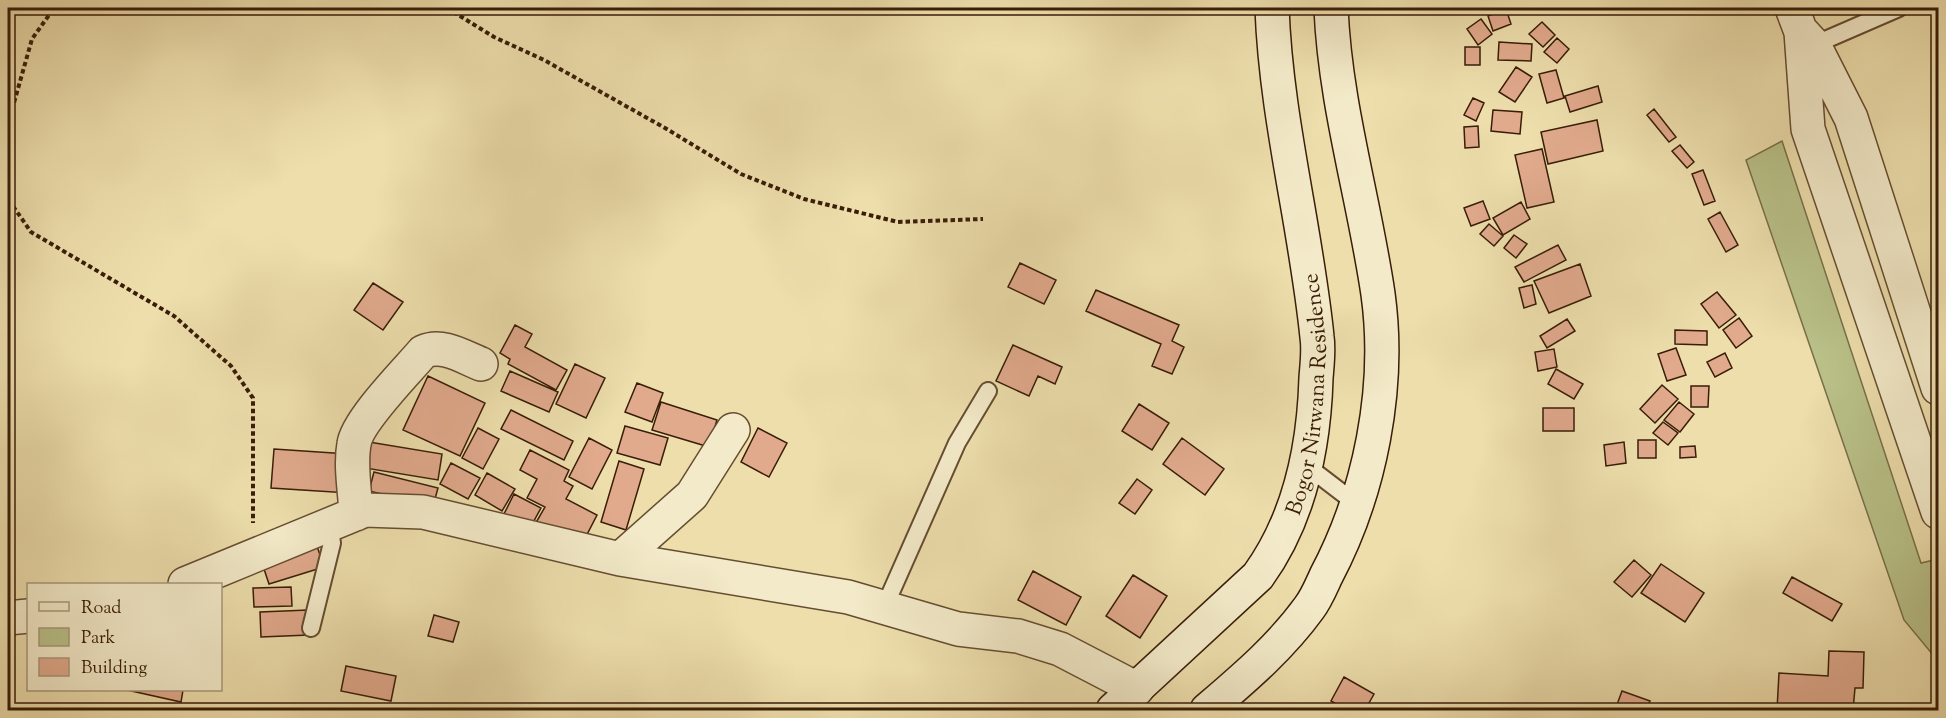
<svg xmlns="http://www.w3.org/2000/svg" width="1946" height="718" viewBox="0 0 1946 718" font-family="'Sorts Mill Goudy',serif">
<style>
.green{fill:#b9c189;stroke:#796f48;stroke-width:1.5}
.building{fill:#e1aa8d;stroke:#391d08;stroke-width:1.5}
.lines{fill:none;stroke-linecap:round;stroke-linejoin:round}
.lane-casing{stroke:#664d31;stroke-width:20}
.street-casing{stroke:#664d31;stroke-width:36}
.secondary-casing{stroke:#391d08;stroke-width:36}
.path{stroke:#391d08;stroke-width:4;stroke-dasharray:4.5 3;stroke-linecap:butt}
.lane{stroke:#f3eac9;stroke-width:16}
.street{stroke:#f3eac9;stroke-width:33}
.secondary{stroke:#f3eac9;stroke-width:33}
.labels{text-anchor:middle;stroke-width:4.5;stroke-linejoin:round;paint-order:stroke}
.street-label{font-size:22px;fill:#391d08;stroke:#f3eac9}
</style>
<rect width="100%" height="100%" fill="#eddeac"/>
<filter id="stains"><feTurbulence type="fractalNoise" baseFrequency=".00333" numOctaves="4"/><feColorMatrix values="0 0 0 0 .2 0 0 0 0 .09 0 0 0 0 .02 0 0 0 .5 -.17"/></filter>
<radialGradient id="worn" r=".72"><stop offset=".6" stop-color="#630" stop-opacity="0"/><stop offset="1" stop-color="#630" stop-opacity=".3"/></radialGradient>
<!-- green -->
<path class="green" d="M 1782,141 L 1921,563 L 1938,559 L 1938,661 L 1904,620 L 1746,160 Z"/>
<!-- building -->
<path class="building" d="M 1506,9 L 1511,24 L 1493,31 L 1488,16 Z
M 1481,19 L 1492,34 L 1478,45 L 1467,29 Z
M 1542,22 L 1555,35 L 1543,47 L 1529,34 Z
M 1557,38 L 1569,49 L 1557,63 L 1544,52 Z
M 1499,42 L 1532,44 L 1531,61 L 1498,60 Z
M 1465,47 L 1480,47 L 1480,65 L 1465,65 Z
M 1516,67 L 1532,77 L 1515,102 L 1499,92 Z
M 1556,70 L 1564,98 L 1547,103 L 1539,74 Z
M 1598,86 L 1602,102 L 1570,112 L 1565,96 Z
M 1473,98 L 1484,103 L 1476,121 L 1464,115 Z
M 1654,109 L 1676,137 L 1669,142 L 1647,115 Z
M 1493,110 L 1522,112 L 1520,134 L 1491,131 Z
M 1597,120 L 1603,151 L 1548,164 L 1541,132 Z
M 1478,126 L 1479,147 L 1465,148 L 1464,127 Z
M 1680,145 L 1694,162 L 1687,168 L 1672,151 Z
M 1542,149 L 1554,202 L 1527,208 L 1515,155 Z
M 1703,170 L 1715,201 L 1704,205 L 1692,174 Z
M 1483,201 L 1490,219 L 1471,226 L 1464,208 Z
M 1521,202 L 1530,219 L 1503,235 L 1493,218 Z
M 1720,212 L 1738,245 L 1726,252 L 1708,219 Z
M 1489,224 L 1503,236 L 1494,246 L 1480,234 Z
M 1514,235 L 1527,244 L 1516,258 L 1504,248 Z
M 1558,245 L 1566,260 L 1524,282 L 1515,267 Z
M 1020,263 L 1056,280 L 1044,304 L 1008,287 Z
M 1580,264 L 1591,296 L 1549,313 L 1534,281 Z
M 373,283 L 403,302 L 383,330 L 354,310 Z
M 1532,285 L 1536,304 L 1524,308 L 1519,288 Z
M 1096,290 L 1179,325 L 1172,341 L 1184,347 L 1172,374 L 1152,366 L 1161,344 L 1086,311 Z
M 1717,292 L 1736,315 L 1719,328 L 1701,304 Z
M 1739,318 L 1752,336 L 1736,348 L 1723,330 Z
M 1567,319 L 1575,331 L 1547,348 L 1540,336 Z
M 515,325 L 532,334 L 525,347 L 567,370 L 556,390 L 508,364 L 510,359 L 500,353 Z
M 1675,330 L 1707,331 L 1707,345 L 1675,344 Z
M 1013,345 L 1062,367 L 1055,384 L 1038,376 L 1029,396 L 996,381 Z
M 1676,348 L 1686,375 L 1667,381 L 1658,354 Z
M 1554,349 L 1557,367 L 1538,371 L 1535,352 Z
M 1725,353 L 1732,368 L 1715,377 L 1707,362 Z
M 575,364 L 605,378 L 586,418 L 556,404 Z
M 1556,369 L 1583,384 L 1574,399 L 1548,384 Z
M 510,371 L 558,392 L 549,412 L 501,391 Z
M 428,376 L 485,403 L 460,456 L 403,430 Z
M 637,383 L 663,393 L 652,422 L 625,412 Z
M 1662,385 L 1678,399 L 1655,423 L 1640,409 Z
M 1691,386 L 1709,386 L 1708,407 L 1691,407 Z
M 661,402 L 717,420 L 709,447 L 652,430 Z
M 1679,402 L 1694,414 L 1680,432 L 1664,420 Z
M 1139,404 L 1169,423 L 1152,450 L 1122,431 Z
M 1543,408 L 1574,408 L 1574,431 L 1543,431 Z
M 511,410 L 573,441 L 564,460 L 501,429 Z
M 1663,422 L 1678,433 L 1668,445 L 1653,433 Z
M 625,426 L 668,438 L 660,465 L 617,453 Z
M 478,428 L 499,439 L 483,469 L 462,458 Z
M 758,428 L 787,443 L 769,477 L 741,462 Z
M 589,438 L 612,450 L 592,489 L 569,477 Z
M 1182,438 L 1224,469 L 1205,495 L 1163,464 Z
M 1638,440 L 1656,440 L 1656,458 L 1638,458 Z
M 369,442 L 442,454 L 438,480 L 365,468 Z
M 1624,442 L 1626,463 L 1606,466 L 1604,445 Z
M 1695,446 L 1696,457 L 1680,458 L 1680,447 Z
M 274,449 L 348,454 L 349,493 L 271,488 Z
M 530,450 L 569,470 L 564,481 L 573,486 L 566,499 L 597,515 L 579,550 L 534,526 L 545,507 L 527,498 L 537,479 L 520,470 Z
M 619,461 L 644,469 L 626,530 L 601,522 Z
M 451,463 L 480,478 L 468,499 L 440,484 Z
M 374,472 L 438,488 L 433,506 L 369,491 Z
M 487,473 L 515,489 L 502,511 L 475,495 Z
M 1137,479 L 1152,490 L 1135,514 L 1119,503 Z
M 514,494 L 541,508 L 530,528 L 504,514 Z
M 315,540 L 324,567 L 269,584 L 260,557 Z
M 1634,560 L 1651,575 L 1632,597 L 1614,582 Z
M 1661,564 L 1704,593 L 1685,622 L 1641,593 Z
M 1033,571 L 1081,597 L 1066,625 L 1018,600 Z
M 1133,575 L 1167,596 L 1140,638 L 1106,616 Z
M 1792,577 L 1842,604 L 1832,621 L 1783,593 Z
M 291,587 L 292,606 L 254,607 L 253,588 Z
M 308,610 L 309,635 L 261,637 L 260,612 Z
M 434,615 L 459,622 L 453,642 L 428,636 Z
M 1829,651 L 1864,652 L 1863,688 L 1855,688 L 1853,710 L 1777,710 L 1779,673 L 1828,676 Z
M 346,666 L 396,676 L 391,701 L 341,691 Z
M 1344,677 L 1374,694 L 1365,710 L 1347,710 L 1331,701 Z
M 127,690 L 183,690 L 181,702 Z
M 1622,691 L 1650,701 L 1646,710 L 1615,710 Z"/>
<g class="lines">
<!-- lane casing -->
<g class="lane-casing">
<path id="lane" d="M 1809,47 L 1899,8
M 1307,466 L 1358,505
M 884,608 L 957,443 L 988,391
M 311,628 L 332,543 L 329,524"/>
</g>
<!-- street casing -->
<g class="street-casing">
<path id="street" d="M 1792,8 L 1801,32 L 1808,129 L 1938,512
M 1803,33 L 1814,45 L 1851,118 L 1938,388
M 356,514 C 355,491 350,466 354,444 C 357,421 407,371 423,352 C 443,343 463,357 481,364
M 620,559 L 692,495 L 733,430
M 185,584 L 365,510 L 423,512 L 620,559 L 848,597 L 958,629 L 1018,636 L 1060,649 L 1137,689
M 8,618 L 28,616"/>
</g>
<!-- secondary casing -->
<g class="secondary-casing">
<g id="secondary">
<path id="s1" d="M 1113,710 L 1258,576 C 1300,518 1314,448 1316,378 C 1317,365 1319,350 1317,337 C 1306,227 1276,119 1272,8"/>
<path d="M 1207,710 C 1243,679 1280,648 1309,608 C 1316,599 1321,587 1326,576 C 1370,493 1391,388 1378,294 C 1364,198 1335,105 1331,8"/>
</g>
</g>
<!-- path -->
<path class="path" d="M 447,8 L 494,37 L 544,60 L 665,128 L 741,174 L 804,199 L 898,222 L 983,219
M 8,124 L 32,39 L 54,8
M 8,193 L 8,199 L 31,232 L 174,316 L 231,366 L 253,398 L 253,523"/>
<!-- lane -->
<use href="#lane" class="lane"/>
<!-- street -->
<use href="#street" class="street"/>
<!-- secondary -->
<use href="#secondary" class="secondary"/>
</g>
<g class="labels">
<!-- street labels -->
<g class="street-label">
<text dy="8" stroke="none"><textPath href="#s1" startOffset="390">Bogor Nirwana Residence</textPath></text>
</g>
</g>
<!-- margin -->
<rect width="1946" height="718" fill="none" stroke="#eddeac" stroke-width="30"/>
<rect x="9" y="9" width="1928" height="700" fill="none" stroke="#391d08" stroke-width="3"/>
<rect x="15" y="15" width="1916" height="688" fill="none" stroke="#391d08" stroke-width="1.5"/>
<!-- legend -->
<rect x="27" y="583" width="195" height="108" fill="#f3eac9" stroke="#a9987c" stroke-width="1.5"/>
<rect x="39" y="602" width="30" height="9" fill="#f3eac9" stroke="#a9987c" stroke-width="1.5"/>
<text x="81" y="613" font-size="18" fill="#391d08">Road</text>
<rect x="39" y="628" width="30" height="18" fill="#b9c189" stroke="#a9987c" stroke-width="1.5"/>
<text x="81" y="643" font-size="18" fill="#391d08">Park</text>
<rect x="39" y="658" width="30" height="18" fill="#e1aa8d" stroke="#a9987c" stroke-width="1.5"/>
<text x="81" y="673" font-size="18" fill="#391d08">Building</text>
<rect width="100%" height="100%" filter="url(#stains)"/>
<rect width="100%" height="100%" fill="url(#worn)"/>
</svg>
